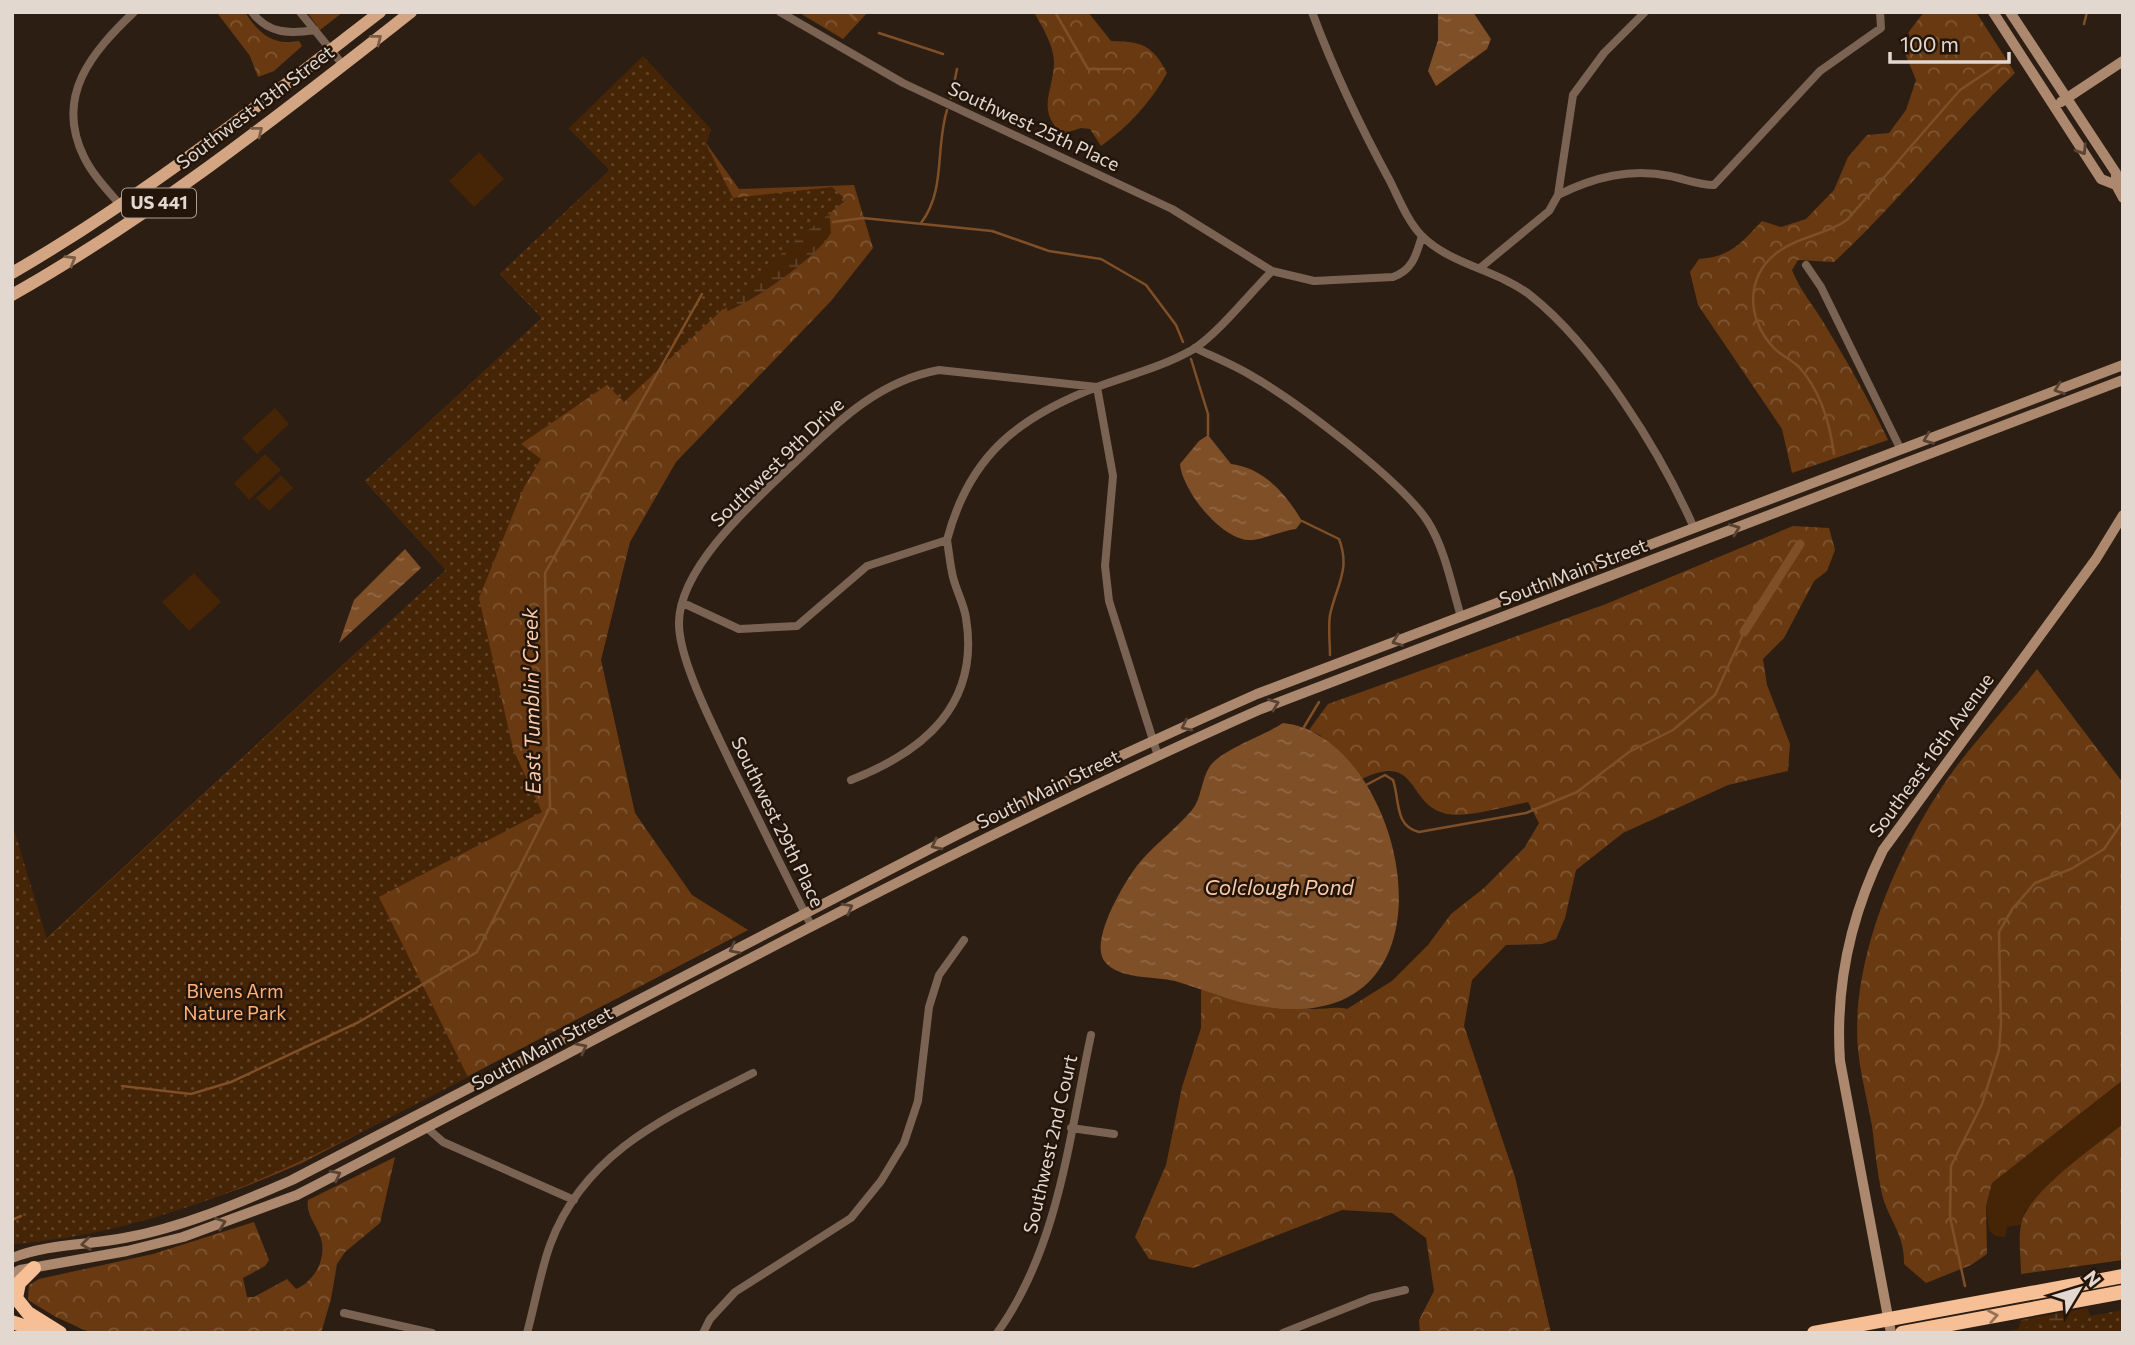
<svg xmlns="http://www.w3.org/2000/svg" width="2135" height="1345" viewBox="0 0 2135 1345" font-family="Commissioner,sans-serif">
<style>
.green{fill:#462406}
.forest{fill:url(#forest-crowns)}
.wetland{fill:url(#wetland-marsh)}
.park{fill:url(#park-dots)}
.water{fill:url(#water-ripples)}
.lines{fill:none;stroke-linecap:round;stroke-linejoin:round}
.stream{stroke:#7f4f28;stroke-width:2.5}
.canal{stroke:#7f4f28;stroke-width:9}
.street{stroke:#7a6353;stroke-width:8}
.secondary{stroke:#ac886e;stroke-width:10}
.primary{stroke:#d3a583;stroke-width:12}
.highway{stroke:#f7bf96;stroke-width:14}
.oneway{stroke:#7b5d46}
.oneway2{stroke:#5a4332}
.oneway3{stroke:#987257}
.labels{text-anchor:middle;stroke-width:5;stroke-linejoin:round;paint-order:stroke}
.shield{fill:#23150a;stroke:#a99e95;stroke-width:2}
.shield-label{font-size:18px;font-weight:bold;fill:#e2d8d0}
.street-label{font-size:19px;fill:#e2d8d0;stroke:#23150a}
.park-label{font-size:19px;fill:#feb279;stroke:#23150a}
.water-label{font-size:21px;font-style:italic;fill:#f9cbaa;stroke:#23150a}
</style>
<defs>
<pattern id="forest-crowns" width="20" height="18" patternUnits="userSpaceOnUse" patternTransform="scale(1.75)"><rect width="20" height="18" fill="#693a11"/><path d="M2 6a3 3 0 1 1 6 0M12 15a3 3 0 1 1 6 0" fill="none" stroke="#7e5633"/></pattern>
<pattern id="wetland-marsh" width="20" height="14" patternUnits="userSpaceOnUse" patternTransform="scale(1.75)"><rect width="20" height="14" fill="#462406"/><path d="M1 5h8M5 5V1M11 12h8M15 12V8" fill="none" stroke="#604329"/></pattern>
<pattern id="park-dots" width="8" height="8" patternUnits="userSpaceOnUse" patternTransform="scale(1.75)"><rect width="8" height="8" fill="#462406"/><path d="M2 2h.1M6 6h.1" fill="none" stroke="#604329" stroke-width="1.8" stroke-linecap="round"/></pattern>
<pattern id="water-ripples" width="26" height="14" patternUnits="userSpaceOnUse" patternTransform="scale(1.75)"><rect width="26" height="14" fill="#7f4f28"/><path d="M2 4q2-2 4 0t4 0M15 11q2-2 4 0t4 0" fill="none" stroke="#916846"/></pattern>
</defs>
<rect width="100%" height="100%" fill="#2d1e13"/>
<!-- green -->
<path class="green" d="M 479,152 L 504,179 L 474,207 L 449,181 Z
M 275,408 L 289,424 L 257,454 L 242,438 Z
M 265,454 L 281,470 L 249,500 L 234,483 Z
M 281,475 L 293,488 L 269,511 L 256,498 Z
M 194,573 L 221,602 L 189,631 L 162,602 Z
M 2123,1080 L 2123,1124 L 2025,1211 L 2021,1225 L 2007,1227 L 2005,1237 L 1995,1236 L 1989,1230 L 1986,1206 L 1992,1183 Z"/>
<!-- forest -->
<path class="forest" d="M 213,12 L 245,12 C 258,33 273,46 299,41 L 302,46 L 274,71 L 258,77 L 250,56 L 218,14 Z
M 307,12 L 343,12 L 320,30 Z
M 798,12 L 868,12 L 843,39 Z
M 1034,12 L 1088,12 L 1111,41 C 1142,42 1152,44 1167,73 C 1151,102 1128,127 1101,146 L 1090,129 L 1081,128 L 1062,134 C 1036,109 1053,93 1054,63 C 1054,45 1042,27 1034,12 Z
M 1924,12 L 1976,12 L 2015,73 C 1952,133 1899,202 1834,262 L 1798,260 L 1792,270 C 1800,291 1814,306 1825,325 C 1848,363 1869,400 1888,440 L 1792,473 L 1782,429 L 1698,305 L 1690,272 L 1699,259 C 1731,257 1741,243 1762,221 L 1781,227 L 1806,219 L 1834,190 L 1848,157 L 1867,135 L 1889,133 L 1906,110 L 1916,80 L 1902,46 L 1908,33 Z
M 569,128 L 711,129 L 706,143 L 739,189 L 854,185 L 873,248 L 831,301 L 676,462 L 630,542 L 601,660 L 635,813 L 692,895 L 748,930 L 302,1163 C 207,1205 115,1231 12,1244 L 46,939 L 446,570 L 365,481 L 542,318 L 500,274 L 610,170 Z
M 1793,526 L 1829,528 L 1835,550 L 1827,571 L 1814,581 L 1784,638 L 1763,659 L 1767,685 L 1790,744 L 1788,771 L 1728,785 L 1623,833 L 1576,870 L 1565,918 L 1556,939 L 1542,944 L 1506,945 L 1472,980 L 1464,1026 L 1515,1177 L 1551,1333 L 1420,1333 L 1419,1320 L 1434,1291 L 1426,1238 L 1392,1213 L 1342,1210 L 1193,1268 L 1149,1259 L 1135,1237 L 1166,1165 L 1182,1087 L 1201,1028 L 1201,989 C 1237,1001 1271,1007 1309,1009 C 1323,1010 1334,1006 1347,1009 L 1392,981 L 1428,945 L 1451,914 L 1484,888 L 1525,847 L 1539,823 L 1528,802 C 1507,806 1466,818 1447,814 C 1406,806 1420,751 1362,779 L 1320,735 L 1309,730 L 1328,704 L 1606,604 Z
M 2037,669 L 2123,783 L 2123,1080 L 1992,1183 L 1986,1206 L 1987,1254 L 1971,1265 L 1926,1283 L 1904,1264 C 1905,1234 1888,1219 1882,1194 C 1877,1171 1875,1149 1872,1126 C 1868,1103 1862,1081 1859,1058 C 1846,963 1903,837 1959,763 C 1984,731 2012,701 2037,669 Z
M 2123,1124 L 2123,1260 L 2021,1274 C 2021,1258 2018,1240 2021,1225 C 2026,1193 2097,1145 2123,1124 Z
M 395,1157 L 380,1223 L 345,1252 L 337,1264 L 331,1299 L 321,1333 L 91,1333 L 56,1317 L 28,1300 L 29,1285 L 39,1279 L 153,1254 L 254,1222 L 269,1260 L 265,1266 L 243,1278 L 247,1297 L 254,1297 L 287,1279 L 296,1289 C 313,1282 325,1262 322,1243 C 320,1228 305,1216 308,1200 Z"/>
<!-- wetland -->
<path class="wetland" d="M 829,208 L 831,233 C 816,258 755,300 728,311 L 711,302 Z
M 2088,1308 L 2095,1333 L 2017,1333 L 2021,1320 Z"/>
<!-- park -->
<path class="park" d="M 643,56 L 711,129 L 706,144 L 733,198 L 832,187 L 846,200 L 795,241 L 624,402 L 607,385 L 521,444 L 541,459 L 524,487 L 479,598 L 513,749 L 542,812 L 379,897 L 468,1077 C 321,1153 181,1231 12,1244 L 12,823 L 47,939 L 446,570 L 365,481 L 542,318 L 500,274 L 610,170 L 569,128 Z
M 2123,1310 L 2123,1333 L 1997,1333 Z"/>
<!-- water -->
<path class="water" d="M 1438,12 L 1473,12 L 1491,39 L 1487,49 L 1436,86 L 1428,71 L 1438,40 Z
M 1208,435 L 1231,464 C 1264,468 1286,494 1302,521 L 1296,529 C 1281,531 1259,541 1248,540 C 1220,538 1182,490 1180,464 L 1199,441 Z
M 405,549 L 421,568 L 339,643 L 354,600 Z
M 1283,723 C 1413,736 1481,1074 1226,998 C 1209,992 1192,986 1175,981 C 1155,976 1120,980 1105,962 C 1088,942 1125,880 1140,862 C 1155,844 1176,829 1192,810 C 1202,798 1201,779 1210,766 C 1224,748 1264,736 1283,723 Z"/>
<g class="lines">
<!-- stream -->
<path class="stream" d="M 848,12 L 856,20
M 1055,12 L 1088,69 L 1121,69
M 2084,24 L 2087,12
M 879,33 L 943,54
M 951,98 L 957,69
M 833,222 L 863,218 L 992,231 L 1049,251 L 1101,259 L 1146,285 L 1176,325 L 1183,342
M 921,223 C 946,190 935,150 947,110
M 1191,359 L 1208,414 L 1208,435
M 1834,454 C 1830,424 1820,390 1799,367 C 1791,359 1780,355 1773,347 C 1744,316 1746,270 1784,248 C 1803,236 1827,234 1847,220 L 1960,90 L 2002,62
M 1302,521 L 1339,539 C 1351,570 1336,586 1330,615 C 1328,628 1330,643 1330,655
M 1304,727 L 1319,702
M 1366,785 L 1385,775 L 1393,780 C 1400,800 1394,826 1419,832 L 1526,813 L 1577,792 L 1629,752 L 1673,730 L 1715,695 L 1744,632
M 122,1086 L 191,1094 L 231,1082 L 359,1022 L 477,952 L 550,807 L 545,573 L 702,294
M 12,1220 L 21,1216
M 1965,1286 L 1950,1217 L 1951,1166 L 1982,1104 L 1999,1050 L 2001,1024 L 1999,932 L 2013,908 L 2035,883 L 2071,869 L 2104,849 L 2123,821"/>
<!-- canal -->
<path class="canal" d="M 1744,632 L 1800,544"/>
<!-- street -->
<path class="street" d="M 252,12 C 268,34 290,34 315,30
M 300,12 L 343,65
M 780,12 L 903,83 L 1172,209 L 1272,271 L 1314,281 L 1393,277 C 1413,270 1416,255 1422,236
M 1312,12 C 1334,71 1360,126 1390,181 C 1399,199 1408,222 1422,236 C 1451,265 1498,270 1530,295 C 1595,346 1661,453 1694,528
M 1558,195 C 1594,177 1630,168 1670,176 C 1685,179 1699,185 1714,185 L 1820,71 L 1881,28 L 1880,12
M 133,221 C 118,200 95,180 84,157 C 54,96 92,52 134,12
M 1806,265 L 1821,287 L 1901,450
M 1480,268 L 1549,211 L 1558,195 L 1573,95 L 1604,53 L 1645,12
M 1195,348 C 1214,357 1234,365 1252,376 C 1296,401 1402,481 1428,522 C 1445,549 1452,587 1461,617
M 683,603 L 739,629 L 797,626 L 867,566 L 947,540 C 969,456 1018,417 1097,387 C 1129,375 1162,367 1192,350 C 1217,335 1250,293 1272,271
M 851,780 C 925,751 980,704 966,618 C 964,604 956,590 953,577 C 950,565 949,552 947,540
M 812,927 C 785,874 759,820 732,766 C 716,731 678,660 679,622 C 680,568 750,505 787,470 C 833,427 874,382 939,370 L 1097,387 L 1113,476 L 1105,566 L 1109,601 L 1158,756
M 427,1128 L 443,1142 L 574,1200
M 1071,1128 L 1114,1134
M 344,1313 L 432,1333
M 527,1333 C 535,1304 540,1273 550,1245 C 585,1150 671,1115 753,1073
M 703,1333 L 710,1319 L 735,1292 L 851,1218 L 881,1181 L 904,1143 L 918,1101 L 929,1007 L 939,975 L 964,940
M 997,1333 C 1059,1247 1069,1137 1091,1035
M 1283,1333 L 1371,1298 L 1405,1290"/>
<!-- secondary -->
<path class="secondary" d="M 1993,12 L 2101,179 L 2116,185
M 2010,12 L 2116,173 L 2116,185 L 2123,198
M 2061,102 L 2123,61
M 12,1258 C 46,1244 88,1245 124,1238 C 181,1228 239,1203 292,1180 L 941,843 C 1045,790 1151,741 1257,694 L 2123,365
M 12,1274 L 20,1270 L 127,1251 L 183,1237 L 297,1195 C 617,1030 932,855 1261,709 L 2123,380
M 1891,1333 L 1840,1061 C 1835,986 1850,917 1883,850 L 2096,559 L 2123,515"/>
<!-- primary -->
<path class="primary" d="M 12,273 C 143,197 260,104 380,12
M 12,295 C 155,214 282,113 411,12"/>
<!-- highway -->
<path class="highway" d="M 34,1268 L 19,1283 L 16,1298 L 28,1313 L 60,1333
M 12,1322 L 44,1333
M 1814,1333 L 2123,1276
M 1902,1333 L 2123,1292"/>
</g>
<!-- one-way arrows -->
<defs><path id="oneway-chevron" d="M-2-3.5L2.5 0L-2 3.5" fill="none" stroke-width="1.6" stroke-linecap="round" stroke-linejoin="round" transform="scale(1.75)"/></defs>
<g class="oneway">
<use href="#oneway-chevron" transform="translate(377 39) rotate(-38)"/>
<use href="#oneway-chevron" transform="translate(258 131) rotate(-38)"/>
<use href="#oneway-chevron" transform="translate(71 260) rotate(-31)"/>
</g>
<g class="oneway2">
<use href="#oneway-chevron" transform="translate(2082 150) rotate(57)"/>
<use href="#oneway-chevron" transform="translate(2059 389) rotate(160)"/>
<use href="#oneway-chevron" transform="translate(1928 439) rotate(158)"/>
<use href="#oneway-chevron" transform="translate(1735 529) rotate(-21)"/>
<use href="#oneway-chevron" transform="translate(1397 641) rotate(159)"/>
<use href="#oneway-chevron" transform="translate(1274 704) rotate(-21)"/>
<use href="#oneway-chevron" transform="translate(1186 726) rotate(155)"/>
<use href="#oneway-chevron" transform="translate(936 845) rotate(153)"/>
<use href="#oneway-chevron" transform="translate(848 908) rotate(-28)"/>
<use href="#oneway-chevron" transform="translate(734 949) rotate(153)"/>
<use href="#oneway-chevron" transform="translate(582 1048) rotate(-28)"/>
<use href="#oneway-chevron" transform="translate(336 1175) rotate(-27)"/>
<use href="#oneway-chevron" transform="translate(221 1223) rotate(-20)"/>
<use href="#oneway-chevron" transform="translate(86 1244) rotate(172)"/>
</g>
<use class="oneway3" href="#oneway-chevron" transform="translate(1993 1316) rotate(-11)"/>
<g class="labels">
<!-- shield labels -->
<rect class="shield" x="122" y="188.5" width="74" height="29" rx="5"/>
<g class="shield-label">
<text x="159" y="209">US 441</text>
</g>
<!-- street labels -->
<g class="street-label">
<text transform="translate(255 107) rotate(-37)" y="7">Southwest 13th Street</text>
<text transform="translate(1034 126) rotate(25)" y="7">Southwest 25th Place</text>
<text transform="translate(777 462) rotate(-44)" y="7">Southwest 9th Drive</text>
<text transform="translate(1573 572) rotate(-21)" y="7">South Main Street</text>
<text transform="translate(1931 755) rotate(-54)" y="7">Southeast 16th Avenue</text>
<text transform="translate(1048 789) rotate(-26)" y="7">South Main Street</text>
<text transform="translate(778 822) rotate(64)" y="7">Southwest 29th Place</text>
<text transform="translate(542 1048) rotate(-28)" y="7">South Main Street</text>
<text transform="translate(1050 1144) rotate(-77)" y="7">Southwest 2nd Court</text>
</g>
<!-- park labels -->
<g class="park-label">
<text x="235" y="998">Bivens Arm<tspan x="235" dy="22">Nature Park</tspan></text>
</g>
<!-- water labels -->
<g class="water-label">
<text transform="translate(532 701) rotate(-91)" y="7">East Tumblin' Creek</text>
<text x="1279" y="895">Colclough Pond</text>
</g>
</g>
<!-- border -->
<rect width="2135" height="1345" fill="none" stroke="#e2d8d0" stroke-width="28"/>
<!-- north arrow -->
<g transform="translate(2079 1289) rotate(52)" stroke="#23150a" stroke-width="5" paint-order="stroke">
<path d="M0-5L12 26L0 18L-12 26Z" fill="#e2d8d0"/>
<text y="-10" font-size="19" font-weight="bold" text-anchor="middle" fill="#e2d8d0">N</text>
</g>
<!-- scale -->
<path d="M1890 52v10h119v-10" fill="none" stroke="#e2d8d0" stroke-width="3.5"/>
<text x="1900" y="52" font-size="21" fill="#e2d8d0" stroke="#23150a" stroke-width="5" paint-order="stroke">100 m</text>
</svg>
